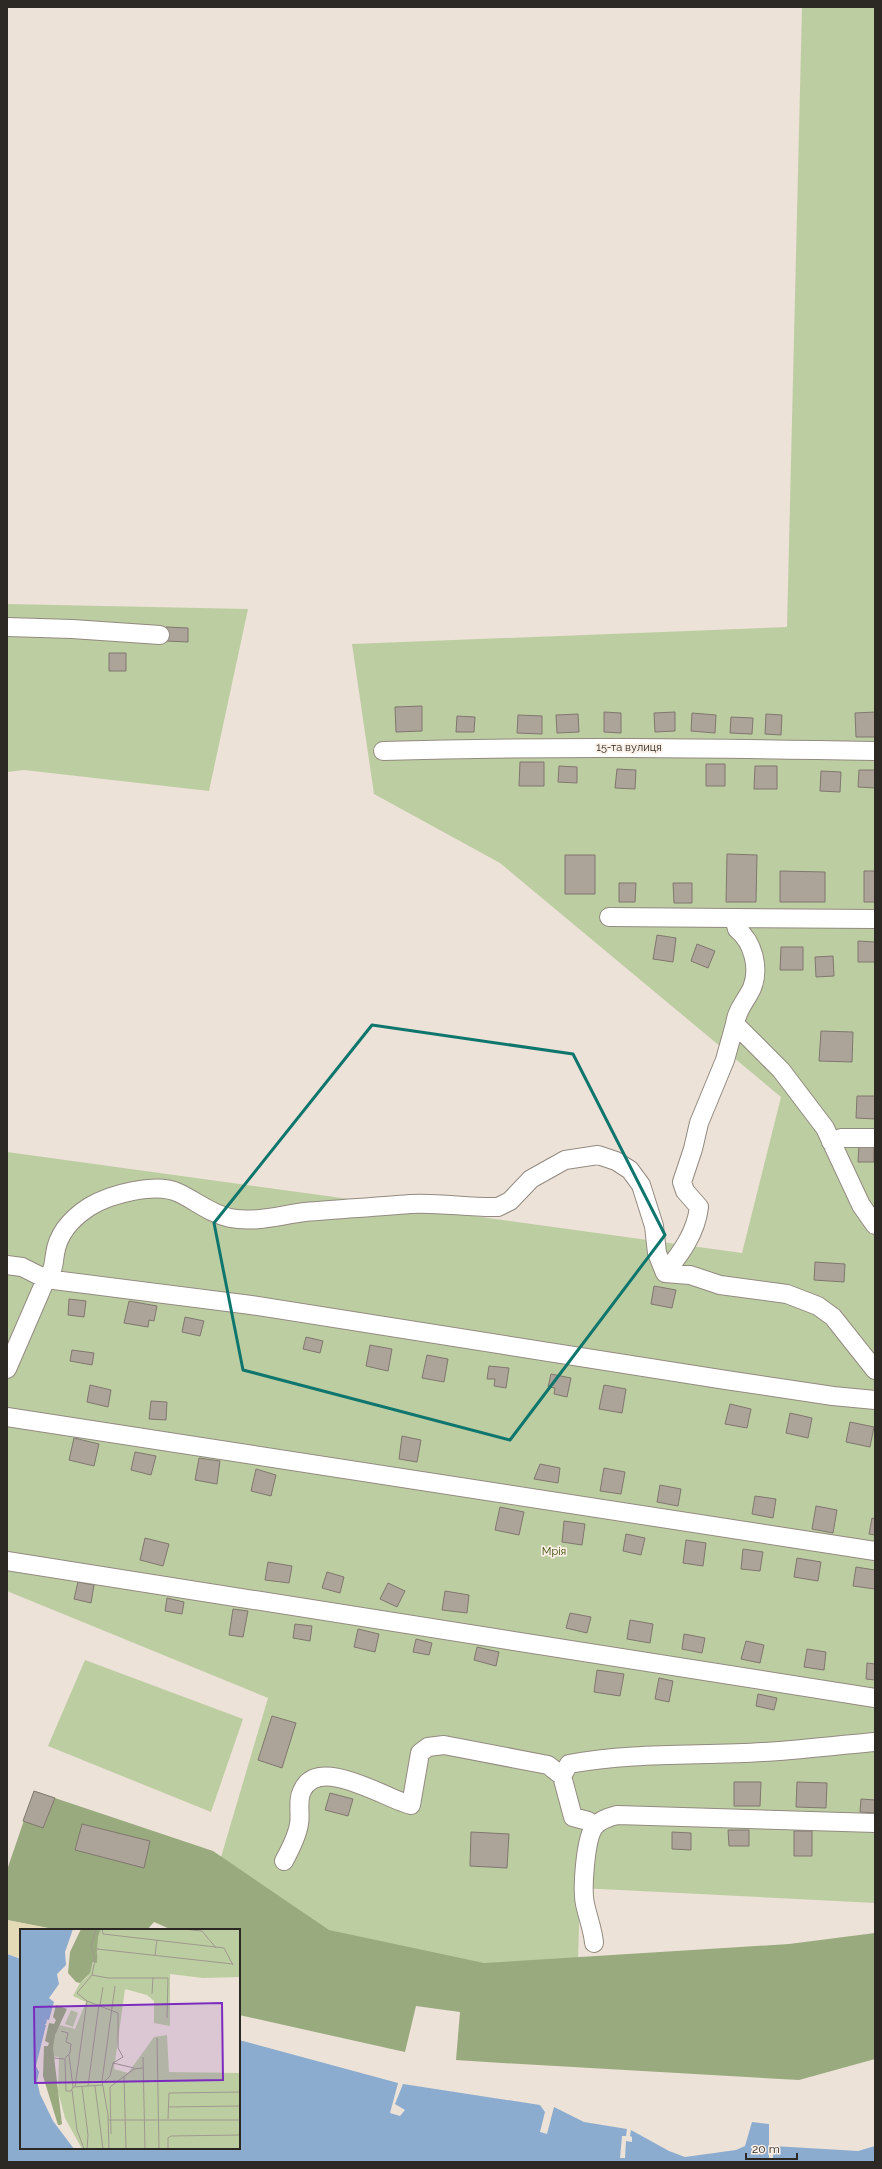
<svg xmlns="http://www.w3.org/2000/svg" width="882" height="2169" viewBox="0 0 882 2169" font-family="Raleway,sans-serif">
<style>
.green{fill:#bdcda2}
.forest{fill:#9aaa7f}
.sand{fill:#e4dab5}
.water{fill:#8baccf}
.building{fill:#aca399;stroke:#80776e}
.lines{fill:none;stroke-linecap:round;stroke-linejoin:round}
.street-casing{stroke:#938a80;stroke-width:20}
.street{stroke:#fff;stroke-width:18}
.marked{fill:none;stroke:#0f766e;stroke-width:3;stroke-linejoin:round}
.labels{text-anchor:middle;stroke-width:3.5;stroke-linejoin:round;paint-order:stroke}
.street-label{font-size:11px;fill:#2c2824;stroke:#f9efe4}
.park-label{font-size:11px;fill:#384b05;stroke:#f9efe4}
.inset-road{fill:none;stroke:#9f988f;stroke-width:1}
.view{fill:#7b2cbf;fill-opacity:0.15;stroke:#7b2cbf;stroke-width:2}
.inset-edge{fill:none;stroke:#2c2824;stroke-width:2}
</style>
<rect width="100%" height="100%" fill="#ece2d7"/>
<!-- green -->
<path class="green" d="M 802,7 L 875,7 L 875,1903 L 580,1888 L 577,2002 L 364,1982 L 216,1874 L 268,1698 L 7,1591 L 7,1152 L 742,1253 L 781,1097 L 500,863 L 374,794 L 352,644 L 787,627 Z
M 7,604 L 248,609 L 209,791 L 24,770 L 7,772 Z
M 85,1660 L 243,1719 L 211,1812 L 48,1746 Z"/>
<!-- forest -->
<path class="forest" d="M 34,1791 L 213,1851 L 329,1930 L 484,1963 L 789,1944 L 875,1933 L 875,2059 L 799,2080 L 502,2063 L 456,2060 L 460,2012 L 416,2006 L 405,2052 L 239,2015 L 239,1930 L 172,1930 L 154,1922 L 147,1930 L 58,1930 L 7,1920 L 7,1870 Z"/>
<!-- sand -->
<path class="sand" d="M 7,1920 L 58,1930 L 21,1930 L 21,1958 L 7,1954 Z"/>
<!-- water -->
<path class="water" d="M 7,1954 L 21,1959 L 21,2148 L 239,2148 L 239,2040 L 398,2083 L 390,2113 L 400,2116 L 405,2110 L 395,2104 L 403,2084 L 540,2105 L 545,2112 L 540,2132 L 547,2134 L 554,2107 L 584,2122 L 627,2129 L 626,2136 L 622,2136 L 620,2158 L 625,2158 L 626,2141 L 632,2142 L 632,2137 L 630,2136 L 631,2130 L 669,2151 L 685,2157 L 736,2150 L 745,2146 L 752,2122 L 769,2124 L 769,2159 L 773,2158 L 773,2146 L 858,2151 L 875,2146 L 875,2162 L 7,2162 Z"/>
<!-- building -->
<path class="building" d="M 166,627 L 188,628 L 188,642 L 166,641 Z
M 109,653 L 126,653 L 126,671 L 109,671 Z
M 422,706 L 422,731 L 396,732 L 395,707 Z
M 604,712 L 621,713 L 621,733 L 604,732 Z
M 675,712 L 675,731 L 655,732 L 654,713 Z
M 875,712 L 875,737 L 856,737 L 855,713 Z
M 692,713 L 716,715 L 715,733 L 691,731 Z
M 578,714 L 579,732 L 557,733 L 556,715 Z
M 766,714 L 782,715 L 781,735 L 765,734 Z
M 518,715 L 542,716 L 542,734 L 517,733 Z
M 457,716 L 475,717 L 474,732 L 456,732 Z
M 731,717 L 753,718 L 752,734 L 730,733 Z
M 520,762 L 544,762 L 544,786 L 519,786 Z
M 706,764 L 725,764 L 725,786 L 706,786 Z
M 559,766 L 577,767 L 577,783 L 558,782 Z
M 755,766 L 777,766 L 777,789 L 754,789 Z
M 617,769 L 636,770 L 635,789 L 615,788 Z
M 859,770 L 875,770 L 875,788 L 858,787 Z
M 821,771 L 841,772 L 840,792 L 820,791 Z
M 727,854 L 757,855 L 756,902 L 726,902 Z
M 565,855 L 595,855 L 595,894 L 565,894 Z
M 780,871 L 825,872 L 825,902 L 780,902 Z
M 864,871 L 875,871 L 875,902 L 864,902 Z
M 619,883 L 636,883 L 635,902 L 619,902 Z
M 673,883 L 692,883 L 692,903 L 674,903 Z
M 657,935 L 676,938 L 673,962 L 653,959 Z
M 858,941 L 875,942 L 875,962 L 858,962 Z
M 697,944 L 715,951 L 708,968 L 691,961 Z
M 781,947 L 803,947 L 803,970 L 780,970 Z
M 833,956 L 834,976 L 816,977 L 815,957 Z
M 821,1031 L 853,1032 L 852,1062 L 819,1061 Z
M 857,1096 L 875,1096 L 875,1119 L 856,1118 Z
M 859,1145 L 874,1145 L 874,1162 L 858,1162 Z
M 815,1262 L 845,1264 L 844,1282 L 814,1280 Z
M 654,1286 L 676,1290 L 672,1308 L 651,1304 Z
M 69,1299 L 86,1301 L 84,1317 L 68,1315 Z
M 129,1301 L 157,1306 L 154,1321 L 149,1320 L 148,1327 L 124,1323 Z
M 185,1317 L 204,1321 L 200,1336 L 182,1332 Z
M 306,1337 L 323,1341 L 320,1353 L 303,1349 Z
M 370,1345 L 392,1349 L 388,1371 L 366,1366 Z
M 72,1350 L 94,1353 L 92,1365 L 70,1361 Z
M 427,1355 L 448,1359 L 444,1382 L 422,1378 Z
M 489,1366 L 509,1368 L 506,1388 L 494,1386 L 495,1379 L 487,1379 Z
M 551,1374 L 571,1378 L 567,1397 L 554,1394 L 555,1388 L 548,1387 Z
M 90,1385 L 111,1390 L 108,1407 L 87,1402 Z
M 604,1385 L 626,1389 L 622,1413 L 599,1409 Z
M 151,1401 L 167,1402 L 166,1420 L 149,1419 Z
M 730,1404 L 751,1409 L 747,1428 L 725,1424 Z
M 790,1413 L 812,1418 L 808,1438 L 786,1433 Z
M 850,1422 L 874,1427 L 870,1447 L 846,1442 Z
M 402,1436 L 421,1440 L 417,1462 L 399,1459 Z
M 74,1438 L 99,1444 L 94,1466 L 69,1460 Z
M 135,1452 L 156,1456 L 151,1475 L 131,1470 Z
M 199,1458 L 220,1461 L 217,1484 L 195,1480 Z
M 540,1464 L 560,1468 L 558,1483 L 534,1479 Z
M 604,1468 L 625,1472 L 621,1494 L 600,1491 Z
M 256,1469 L 276,1475 L 271,1496 L 251,1491 Z
M 660,1485 L 681,1489 L 678,1506 L 657,1502 Z
M 755,1496 L 776,1499 L 773,1518 L 752,1514 Z
M 816,1506 L 837,1510 L 833,1533 L 812,1529 Z
M 500,1507 L 524,1512 L 519,1535 L 495,1530 Z
M 872,1518 L 875,1519 L 875,1535 L 869,1534 Z
M 564,1521 L 585,1524 L 582,1545 L 562,1542 Z
M 626,1534 L 645,1538 L 641,1555 L 623,1551 Z
M 145,1538 L 169,1544 L 163,1566 L 140,1560 Z
M 686,1540 L 706,1543 L 703,1566 L 683,1563 Z
M 743,1549 L 763,1552 L 760,1571 L 741,1569 Z
M 797,1558 L 821,1562 L 818,1581 L 794,1577 Z
M 268,1562 L 292,1566 L 289,1583 L 265,1580 Z
M 856,1567 L 875,1570 L 875,1589 L 853,1586 Z
M 327,1572 L 344,1577 L 340,1593 L 322,1588 Z
M 78,1582 L 94,1585 L 91,1603 L 74,1599 Z
M 388,1583 L 405,1591 L 397,1607 L 380,1599 Z
M 445,1591 L 469,1595 L 467,1613 L 442,1610 Z
M 167,1598 L 184,1602 L 182,1614 L 165,1611 Z
M 233,1609 L 248,1611 L 243,1637 L 229,1635 Z
M 570,1613 L 591,1617 L 587,1633 L 566,1628 Z
M 630,1620 L 653,1624 L 650,1643 L 627,1639 Z
M 295,1624 L 312,1626 L 310,1641 L 293,1638 Z
M 358,1629 L 379,1634 L 375,1652 L 354,1647 Z
M 684,1634 L 705,1638 L 702,1653 L 682,1649 Z
M 416,1639 L 432,1643 L 429,1655 L 413,1652 Z
M 746,1641 L 764,1645 L 760,1663 L 741,1659 Z
M 477,1647 L 499,1652 L 496,1666 L 474,1660 Z
M 807,1649 L 826,1652 L 824,1670 L 804,1667 Z
M 867,1663 L 875,1664 L 875,1680 L 866,1679 Z
M 597,1670 L 624,1674 L 620,1696 L 594,1692 Z
M 659,1678 L 673,1681 L 669,1702 L 655,1699 Z
M 758,1694 L 777,1698 L 774,1710 L 756,1706 Z
M 272,1716 L 296,1723 L 282,1768 L 258,1760 Z
M 734,1782 L 761,1782 L 760,1806 L 734,1806 Z
M 797,1782 L 827,1783 L 826,1808 L 796,1807 Z
M 34,1791 L 55,1798 L 43,1828 L 23,1821 Z
M 330,1793 L 353,1799 L 348,1816 L 325,1810 Z
M 861,1799 L 875,1800 L 875,1813 L 860,1812 Z
M 82,1824 L 150,1841 L 144,1868 L 75,1850 Z
M 728,1830 L 749,1830 L 749,1846 L 729,1846 Z
M 794,1831 L 812,1831 L 812,1856 L 794,1856 Z
M 471,1832 L 509,1834 L 507,1868 L 470,1866 Z
M 672,1832 L 691,1833 L 691,1850 L 672,1849 Z"/>
<g class="lines">
<!-- street casing -->
<g class="street-casing">
<path id="street" d="M 7,627 L 72,629 L 160,635
M 383,751 C 547,746 711,748 875,751
M 609,917 L 875,919
M 734,918 L 737,929 C 753,942 760,968 752,988 C 746,1001 737,1009 735,1024 L 781,1070 L 825,1128 L 861,1205 L 875,1225
M 735,1024 L 725,1060 L 699,1123 L 693,1149 L 682,1182 L 685,1191 L 699,1207 C 696,1233 681,1253 665,1273 L 690,1275 L 720,1285 L 787,1294 L 818,1306 L 833,1317 L 875,1370
M 831,1142 L 841,1138 L 875,1138
M 7,1265 L 22,1267 L 46,1279 L 251,1305 L 726,1380 L 833,1396 L 875,1400
M 7,1369 L 46,1279 C 54,1269 53,1267 55,1254 C 58,1233 72,1218 89,1207 C 110,1194 156,1182 179,1193 C 196,1201 211,1214 230,1218 C 256,1223 280,1215 305,1212 C 340,1209 375,1207 410,1204 C 439,1202 469,1208 498,1207 L 510,1201 L 531,1179 L 565,1160 L 598,1155 L 616,1161 L 630,1170 L 641,1185 L 654,1226 L 657,1253 L 665,1273
M 7,1417 L 875,1551
M 7,1561 L 875,1698
M 562,1776 L 569,1764 C 633,1752 699,1756 763,1752 C 800,1750 838,1745 875,1742
M 284,1861 C 290,1850 297,1837 299,1824 C 301,1814 297,1800 302,1791 C 318,1754 386,1799 411,1805 L 420,1753 L 428,1747 L 444,1745 L 548,1765 L 562,1776 L 573,1817 L 588,1821 L 594,1826
M 594,1943 C 593,1930 588,1918 585,1904 C 582,1890 585,1837 595,1826 C 600,1820 609,1817 617,1815 L 875,1823"/>
</g>
<!-- street -->
<use href="#street" class="street"/>
</g>
<!-- marked area -->
<path class="marked" d="M 372,1025 L 573,1054 L 665,1235 L 510,1440 L 243,1370 L 214,1223 Z"/>
<g class="labels">
<!-- street labels -->
<g class="street-label">
<text x="629" y="751">15-та вулиця</text>
</g>
<!-- park labels -->
<g class="park-label">
<text x="554" y="1555">Мрія</text>
</g>
</g>
<!-- overview -->
<g transform="translate(20 1929)">
<rect width="220" height="220" fill="#ece2d7"/>
<path d="M 81,0 L 220,0 L 220,48 L 183,49 L 150,45 L 150,97 L 134,94 L 134,72 L 127,66 L 105,60 L 94,140 L 108,144 L 134,108 L 147,106 L 149,143 L 220,144 L 220,220 L 62,220 L 45,189 L 38,162 L 39,128 L 29,127 L 31,109 L 40,96 L 55,100 L 66,73 L 53,67 L 60,54 L 67,48 L 78,24 L 78,8 ZM 51,81 L 58,84 L 53,98 L 45,95 Z" fill="#bdcda2"/>
<path d="M 61,0 L 81,0 L 78,8 L 77,34 L 73,33 L 70,44 L 60,54 L 56,53 L 48,44 L 50,23 ZM 36,76 L 47,80 L 35,106 L 33,119 L 42,195 L 40,196 L 38,196 L 23,147 L 24,117 L 28,117 L 29,114 L 25,112 L 29,94 L 34,95 L 36,91 L 33,88 Z" fill="#9aaa7f"/>
<path d="M 0,0 L 53,0 L 45,23 L 46,36 L 37,45 L 39,55 L 29,69 L 34,73 L 29,91 L 24,90 L 27,91 L 26,95 L 24,95 L 26,96 L 16,137 L 19,143 L 17,152 L 20,165 L 33,192 L 54,220 L 0,220 Z" fill="#8baccf"/>
<path class="inset-road" d="M 76,0 L 71,17 L 75,31 L 72,46 L 57,64 L 67,72 L 98,84 L 98,119 L 103,128 L 93,134M 82,0 L 83,5 L 204,19 L 213,36M 163,0 L 182,2 L 196,19M 77,20 L 213,35M 135,26 L 137,11M 72,46 L 88,49 L 148,49 L 147,89M 132,65 L 133,48M 80,76 L 83,58M 41,102 L 48,104 L 46,113 L 51,115 L 50,124 L 45,129M 137,109 L 139,220M 49,126 L 53,158M 123,128 L 125,220M 34,129 L 45,130 L 46,162 L 51,162 L 53,158 L 83,156M 104,148 L 106,220M 83,154 L 90,147 L 93,134 L 114,139M 68,157 L 79,75M 75,157 L 83,220M 55,158 L 67,72M 62,158 L 68,206 L 67,220M 52,161 L 57,201 L 64,220M 149,178 L 220,177M 148,190 L 149,164 L 220,163M 88,191 L 220,191M 91,205 L 90,158 L 114,140 L 123,139M 89,220 L 88,186 L 82,152 L 95,57M 148,220 L 148,209 L 151,207 L 220,206"/>
<path class="view" d="M 202,74 L 203,151 L 15,154 L 14,78 Z"/>
<rect width="220" height="220" class="inset-edge"/>
</g>
<!-- border -->
<rect width="882" height="2169" fill="none" stroke="#2c2824" stroke-width="16"/>
<!-- scale -->
<path d="M746 2153v6h51v-6" fill="none" stroke="#2c2824" stroke-width="2"/>
<text x="752" y="2153" font-size="12" fill="#2c2824" stroke="#f9efe4" stroke-width="3" paint-order="stroke">20 m</text>
</svg>
